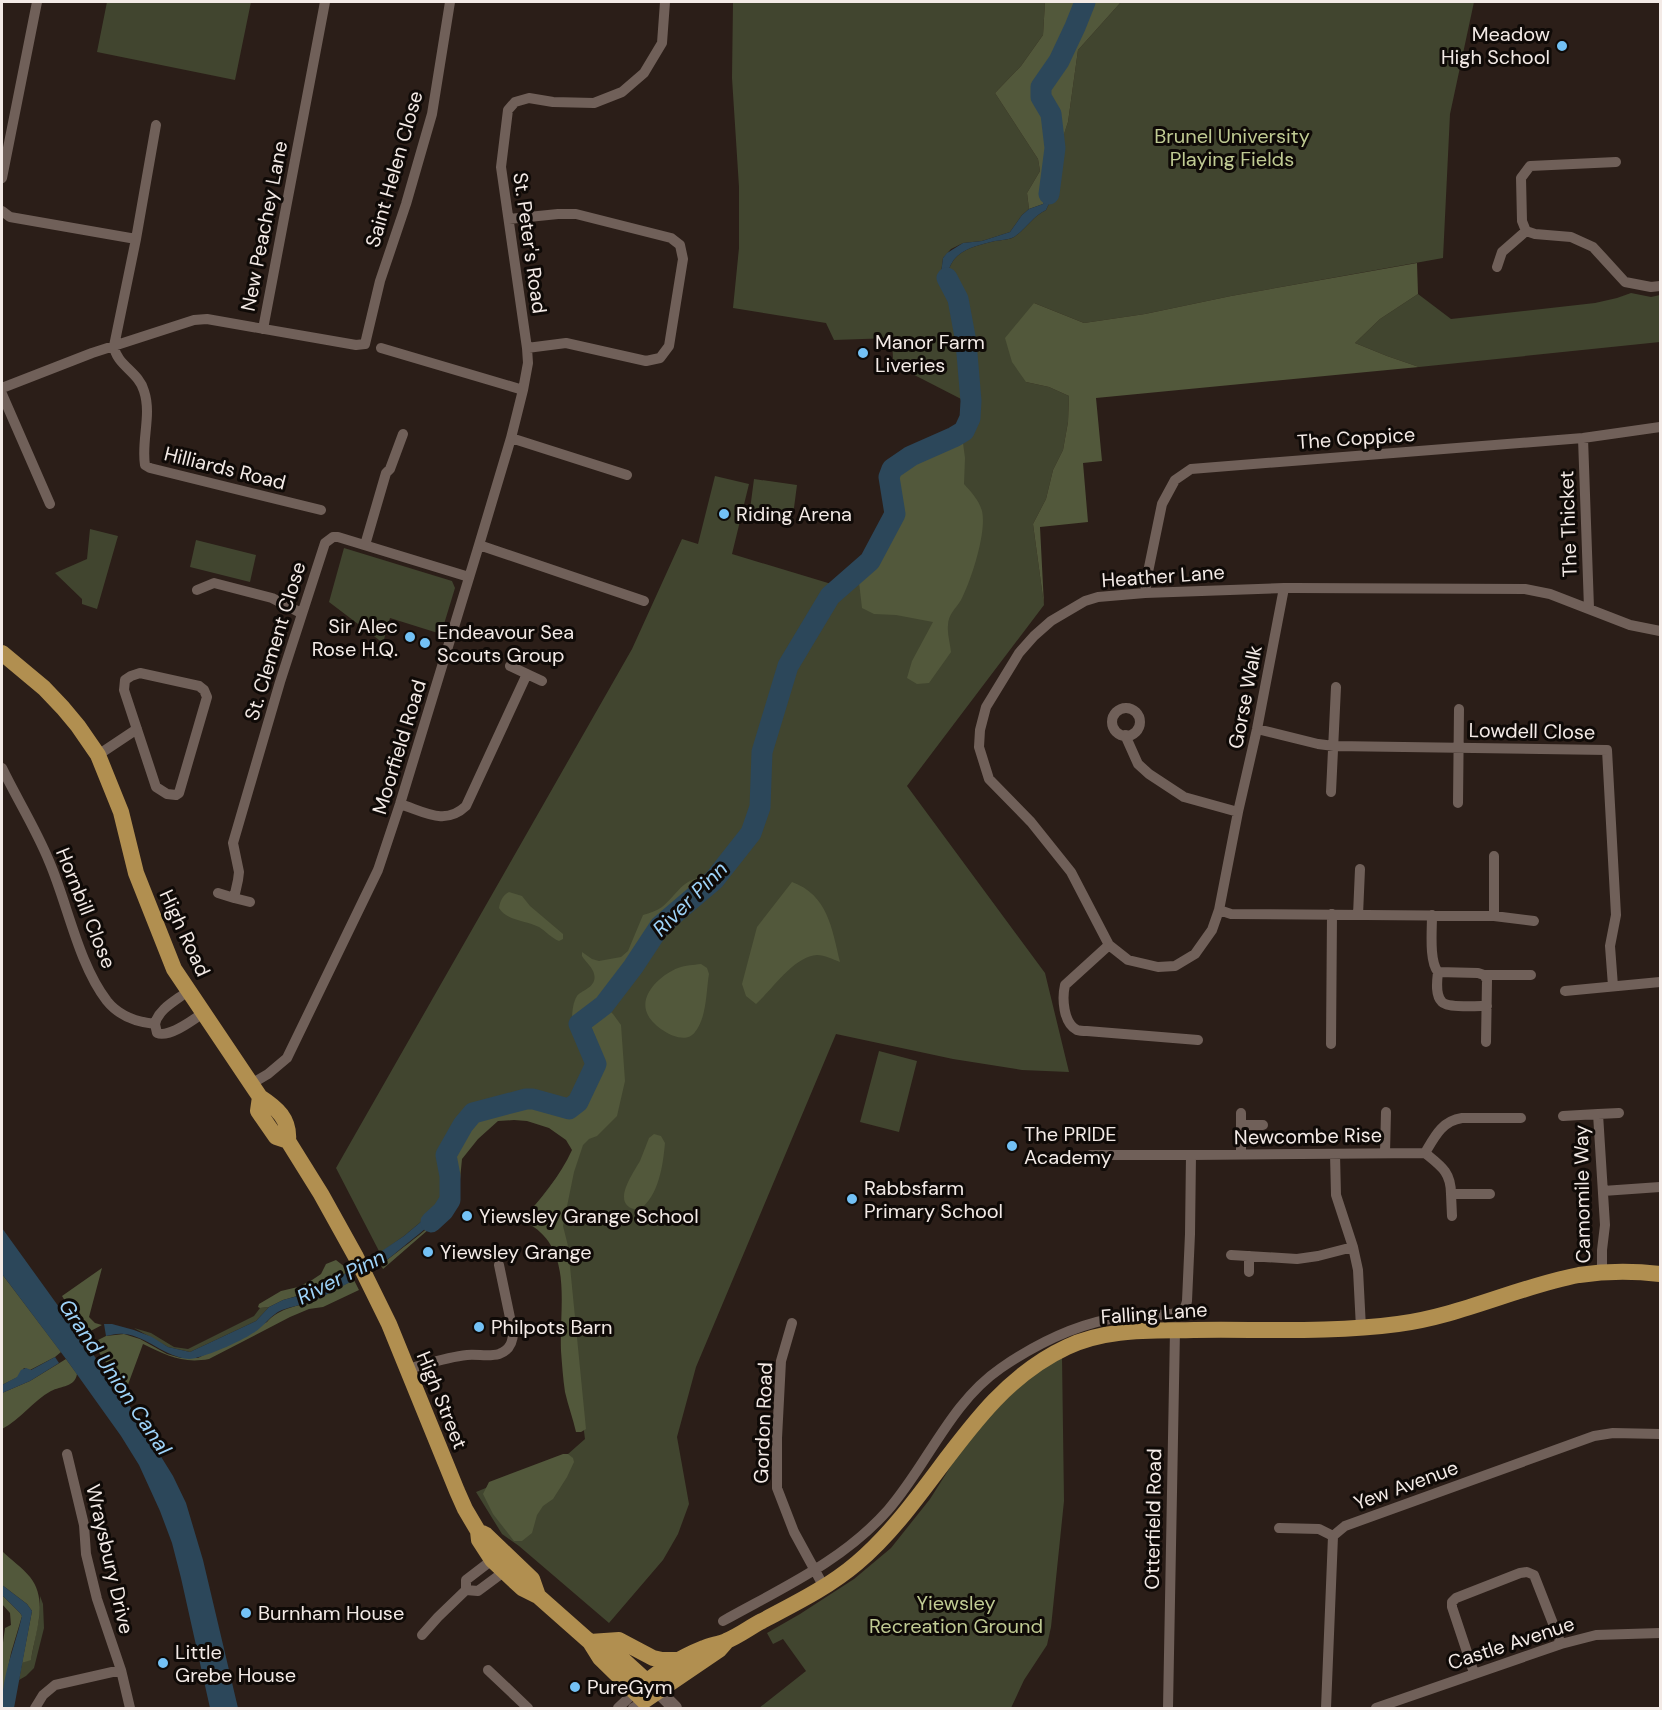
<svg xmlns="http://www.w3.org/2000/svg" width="1662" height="1710" viewBox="0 0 1662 1710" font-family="'DM Sans',sans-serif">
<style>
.green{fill:#41452f}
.forest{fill:#52583b}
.water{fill:#2c475a}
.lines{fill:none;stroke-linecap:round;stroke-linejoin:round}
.river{stroke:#2c475a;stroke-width:21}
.minor{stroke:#706059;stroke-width:10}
.tertiary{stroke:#706059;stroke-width:14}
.primary{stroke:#b18f50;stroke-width:16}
.poi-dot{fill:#73c1f5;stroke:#0f0a07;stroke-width:2}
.labels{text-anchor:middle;stroke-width:6;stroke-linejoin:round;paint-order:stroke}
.poi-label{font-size:20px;fill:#f3eae6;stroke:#0f0a07;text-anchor:start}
.park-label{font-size:20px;fill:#c0cb93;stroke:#0f0a07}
.street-label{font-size:20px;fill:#f3eae6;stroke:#0f0a07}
.water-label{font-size:21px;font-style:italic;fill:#9ed3f9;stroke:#0f0a07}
</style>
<rect width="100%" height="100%" fill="#2b1e18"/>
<!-- green -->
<path class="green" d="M 107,2 L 251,2 L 235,80 L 97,52 Z
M 733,2 L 1045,2 L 1043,35 L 1021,66 L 995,93 L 1038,159 L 1040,171 L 1027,193 L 1029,209 L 1022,215 L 1010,232 L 982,241 L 963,243 L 951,249 L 943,258 L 941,273 L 958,306 L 961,294 L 948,274 C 952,250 975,246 995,241 C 1001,240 1009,240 1014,237 C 1026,229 1033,216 1046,210 L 1056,189 L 1053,165 L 1068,122 L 1078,50 L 1121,2 L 1474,2 L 1450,114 L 1443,258 L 1231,296 L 1145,314 L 1084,323 L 1034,303 L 1026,382 L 1049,387 L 1069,396 L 1068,422 L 1063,450 L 1053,470 L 1046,499 L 1033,524 L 1044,605 L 907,786 L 1045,973 L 1069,1072 L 1022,1070 L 953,1059 L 836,1034 L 696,1367 L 677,1437 L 689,1504 L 678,1534 L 663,1560 L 609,1623 L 519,1546 L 502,1534 L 476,1492 L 568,1454 L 585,1439 L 562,1262 L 534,1207 L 579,1148 L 513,1103 L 533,1100 L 548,1104 C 541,1100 533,1099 526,1099 L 473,1113 L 463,1125 L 447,1155 L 450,1176 L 450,1189 L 447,1200 L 404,1236 L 380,1253 L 336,1168 L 632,649 L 682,539 L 698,544 L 715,476 L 749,484 L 732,554 L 838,586 L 867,557 L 892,514 L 884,480 L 889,466 L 961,428 L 966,415 L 965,401 L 891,363 L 891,360 L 893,359 L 892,338 L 834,340 L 826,323 L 733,308 L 739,248 L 739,187 L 732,78 Z
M 1631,293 L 1651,297 L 1660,295 L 1660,342 L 1419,367 L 1387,356 L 1355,343 L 1380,319 L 1418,294 L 1451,319 L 1595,303 L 1617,298 Z
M 754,479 L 797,485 L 792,523 L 749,517 Z
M 90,529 L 118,536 L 97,609 L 82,604 L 82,599 L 55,573 L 87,559 Z
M 196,540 L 256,555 L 250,582 L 190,567 Z
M 344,548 L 452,581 L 455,588 L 441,634 L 390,618 L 383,643 L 329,602 Z
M 879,1051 L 917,1061 L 899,1132 L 860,1122 Z
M 269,1307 L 256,1321 L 190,1352 L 168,1347 L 134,1328 L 151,1333 L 174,1347 L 188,1349 L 254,1316 L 260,1308 Z
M 1062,1357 L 1064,1501 L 1051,1627 L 1047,1645 L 1024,1680 L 1011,1708 L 759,1708 L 806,1671 L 783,1639 L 773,1644 L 767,1633 L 800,1614 L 854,1579 L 891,1548 L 930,1499 L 970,1436 L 1030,1376 Z
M 40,1596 L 43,1604 L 44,1628 L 34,1668 L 26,1676 L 19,1680 L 22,1663 L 31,1659 L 39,1619 Z"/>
<!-- forest -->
<path class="forest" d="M 1045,2 L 1121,2 L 1078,50 L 1068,122 L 1048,182 L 1049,191 L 1043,204 L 1029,209 L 1027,193 L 1040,171 L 1038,159 L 995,93 L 1021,66 L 1043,35 Z
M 1417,263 L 1418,294 L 1380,319 L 1355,343 L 1387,356 L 1419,367 L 1096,398 L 1102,461 L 1083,463 L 1088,522 L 1040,527 L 1044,605 L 1033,524 L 1046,499 L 1053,470 L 1063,450 L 1068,422 L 1069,396 L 1049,387 L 1026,382 L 1012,362 L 1005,338 L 1034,303 L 1084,323 L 1145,314 L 1231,296 Z
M 961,428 L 965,458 L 964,484 C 971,492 979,500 982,511 C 987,532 971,581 961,600 C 956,608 948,615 948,625 C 947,633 950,643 951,652 L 929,683 L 917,684 L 907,678 L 912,661 L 933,622 L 896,615 L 874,614 L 862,608 L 859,582 L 861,563 L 867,557 L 892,514 L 884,480 L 889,466 Z
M 706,877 L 705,881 L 658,921 L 628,969 L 618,982 L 596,1001 L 577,1022 L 572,1025 C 572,1016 572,1004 577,996 C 581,990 600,987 593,971 C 591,966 585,961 582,956 L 582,952 L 592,959 L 599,961 L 621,957 L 628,951 L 643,915 C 650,913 656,911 662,907 C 679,893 681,879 706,877 Z
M 792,882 C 828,895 832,929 840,962 C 832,959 825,955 817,955 C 794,956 772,990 756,1004 L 746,996 L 742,984 L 757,927 Z
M 509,892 L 522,896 L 530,906 L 563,934 L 563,939 L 559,941 C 551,938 546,931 539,927 C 526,920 507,921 499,908 C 500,901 503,895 509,892 Z
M 701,964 L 707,968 L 709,974 C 706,992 707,1017 695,1032 C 684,1048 652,1027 647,1013 C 639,994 662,974 678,968 C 686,965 693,965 701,964 Z
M 604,1005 L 613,1014 L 621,1025 L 625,1081 L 617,1116 L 597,1136 L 589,1139 L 583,1145 L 574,1172 L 563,1226 L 568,1246 L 586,1429 L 581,1432 L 576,1432 C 573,1419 568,1405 565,1392 C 563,1379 562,1364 561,1351 C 559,1303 575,1243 521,1220 C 541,1200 560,1176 572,1150 L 566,1140 L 549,1128 L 527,1121 L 514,1120 L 498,1121 L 478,1139 L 462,1159 L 459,1190 L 456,1202 L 444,1216 L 383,1269 L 381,1265 C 401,1248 439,1223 453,1202 L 448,1156 L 464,1125 L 474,1114 L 526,1100 L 533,1100 L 569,1109 L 578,1102 L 596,1064 L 579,1024 Z
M 654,1134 L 661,1136 L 665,1143 C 663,1165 659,1196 639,1210 C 609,1207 632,1175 640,1161 C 643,1153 646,1146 649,1138 Z
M 336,1260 L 350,1271 L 308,1293 L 283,1300 L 269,1307 L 260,1308 L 258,1307 L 259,1304 L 281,1291 L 298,1287 L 312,1280 L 321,1274 L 326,1264 Z
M 102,1268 L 89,1317 L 95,1323 L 102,1325 L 85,1334 L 62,1296 Z
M 2,1274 L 61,1352 L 55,1357 L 30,1370 L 24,1368 L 18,1377 L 2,1385 Z
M 354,1280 L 359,1290 L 323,1307 L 309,1309 L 290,1317 L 209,1359 C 182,1364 166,1355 143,1344 L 126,1390 L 92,1343 L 106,1336 L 124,1334 L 140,1339 L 167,1354 L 181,1358 L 198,1358 L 267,1322 C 280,1307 298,1307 315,1300 C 328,1294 341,1286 354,1280 Z
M 66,1359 L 77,1374 C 75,1387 61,1386 51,1391 C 33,1401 21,1419 2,1429 L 2,1393 L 30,1381 Z
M 563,1454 L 568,1454 L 573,1458 L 574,1462 L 567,1477 L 553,1499 L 543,1506 L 537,1515 L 532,1533 L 522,1541 L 514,1541 L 493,1514 L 483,1494 L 489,1482 Z
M 2,1551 C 11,1560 22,1567 30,1577 C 49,1601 35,1633 31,1660 L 22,1663 L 32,1611 L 27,1604 L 2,1585 Z
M 2,1595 L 20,1613 L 22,1616 L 11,1653 L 2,1698 L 2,1650 L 5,1628 L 11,1625 L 10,1613 L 2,1604 Z"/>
<!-- water -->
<path class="water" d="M 1053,165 L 1056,189 L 1046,210 C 1033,216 1026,229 1014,237 C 1008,240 1001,240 995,241 C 975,246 952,250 948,274 L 961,294 L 958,306 L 941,273 L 943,258 L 947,253 L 963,243 L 982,241 L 1010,232 L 1022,215 L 1029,209 L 1043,204 C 1048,191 1049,179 1053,165 Z
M 447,1200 L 453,1202 C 444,1215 431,1224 419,1234 C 401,1248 385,1263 366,1274 L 361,1265 L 404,1236 Z
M 2,1228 L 126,1400 L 173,1476 L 186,1503 L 203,1560 L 238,1708 L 210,1708 L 181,1578 L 172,1543 L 160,1511 L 139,1465 L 121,1436 L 66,1359 L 2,1274 Z
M 350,1271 L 354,1280 C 340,1287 327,1295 313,1301 C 303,1305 292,1306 282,1310 C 270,1315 264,1327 253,1333 C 242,1341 201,1359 189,1359 C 164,1357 147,1336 124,1334 C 118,1333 112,1335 106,1336 L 104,1324 L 112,1324 L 134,1330 L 152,1337 L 168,1347 L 190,1352 L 256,1321 L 269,1307 L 283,1300 L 309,1293 Z
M 55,1357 L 59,1363 L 30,1381 L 2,1393 L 2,1385 L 17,1377 L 21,1370 L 26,1368 L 31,1370 Z
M 2,1585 L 27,1604 L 32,1611 L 14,1708 L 2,1708 C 1,1677 15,1647 22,1616 L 20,1613 L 2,1595 Z"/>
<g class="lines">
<!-- river -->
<path class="river" d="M 1049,194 L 1055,148 L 1051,114 L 1041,97 L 1041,87 L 1059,61 L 1075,27 L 1085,2
M 431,1222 L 443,1211 L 450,1200 L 450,1176 L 446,1155 L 463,1125 L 473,1113 L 526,1099 L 533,1099 L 569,1109 L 578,1102 L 596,1064 L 579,1024 L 604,1005 L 633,967 L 660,926 L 714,880 L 751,833 L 760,807 L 762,752 L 788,666 L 830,596 L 870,561 L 895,514 L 889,477 L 892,469 L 911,456 L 954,437 L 964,431 L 970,418 L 971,401 L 966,342 L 958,299 L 947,278"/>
<!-- minor -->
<path class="minor" d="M 156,125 L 136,239 L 114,346 C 116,365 139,372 144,391 C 152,415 141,441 145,465 L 150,468 L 321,510
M 1616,162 L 1530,166 L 1521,178 L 1522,221 L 1526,231 L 1535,234 L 1571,237 L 1593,247 L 1625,282 L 1651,287 L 1660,286
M 2,178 L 37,2
M 2,211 L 10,217 L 136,239
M 509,219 L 558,214 L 576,214 L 671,238 L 680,245 L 683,259 L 669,346 L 660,358 L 646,361 L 566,343 L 527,348
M 1497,267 L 1502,252 L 1526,231
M 263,329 L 325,2
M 381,348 L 523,390
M 2,388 L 92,353 L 194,320 L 207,319 L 356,345 L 365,344 L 380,281 L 406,204 L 432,114 L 450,2
M 2,394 L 50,504
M 511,438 L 627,475
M 1583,438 L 1589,608
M 365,545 L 386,473 L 390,469 L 403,434
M 479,545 L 644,601
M 1284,588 L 1257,729 L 1238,812 L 1219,910 L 1212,930 L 1195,954 L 1175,966 L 1158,967 L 1128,960 L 1109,945 L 1071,872 L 1031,822 L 989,779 L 979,747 L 980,730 L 986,707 L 1019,653 L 1034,636 L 1051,621 L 1085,601 L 1098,597 L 1145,593 L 1284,588 L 1294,588 L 1525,589 L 1550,594 L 1630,625 L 1660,631
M 197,590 L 214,583 L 272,598 L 301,613
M 1145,593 L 1148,572 L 1162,504 L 1175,480 L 1191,469 L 1583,438 L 1660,427
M 140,673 L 199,686 L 204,690 L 207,697 L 179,793 L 176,795 L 167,794 L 156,787 L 124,690 L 125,680 L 131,676 Z
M 527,674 L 542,681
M1112 722a14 14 0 1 1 28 0a14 14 0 1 1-28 0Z
M 1257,729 L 1318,744 L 1334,746 L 1607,750 L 1616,915 L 1610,946 L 1613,986
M 1125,735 L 1138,764 L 1149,774 L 1184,797 L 1238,812
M 98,755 L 137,729
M 2,768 C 17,799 36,829 49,861 C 68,905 78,963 107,1001 C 119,1016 136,1022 155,1024
M 1331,792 L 1336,687
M 1458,803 L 1459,709
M 400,804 C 425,812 445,826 466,806 L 527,674 L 510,666
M 1494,856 L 1494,916
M 218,893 L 234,898
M 250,902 L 234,898 L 238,880 L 239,872 L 233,843 L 280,682 L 325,543 L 333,537 L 338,537 L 469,577
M 1219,910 L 1231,914 L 1494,916 L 1534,921
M 1358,915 L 1360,869
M 1432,915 C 1432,931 1429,961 1438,972 L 1478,973 L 1484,975 L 1487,980 L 1486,1042
M 1109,945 L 1065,985 C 1062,998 1063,1023 1077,1030 C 1080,1031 1084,1031 1087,1031 L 1198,1040
M 1438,972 C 1437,981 1435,995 1442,1002 C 1447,1008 1478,1006 1487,1006
M 1484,975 L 1531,975
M 1565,991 L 1660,982
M 155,1024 L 157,1033 C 169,1038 193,1020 203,1013
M 155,1024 C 158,1009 177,1000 188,991
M 1331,1044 L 1332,914
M 251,1084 L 268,1074 L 287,1058 L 378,870 L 400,804 L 479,545 L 511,438 L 523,390 L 528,363 L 527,348 L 501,167 L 508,110 L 515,102 L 529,98 L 553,102 L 594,103 L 622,92 L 644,73 L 662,43 L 665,2
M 1241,1113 L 1241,1155
M 1598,1114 L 1619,1113
M 1563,1116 L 1598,1114 L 1605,1225 L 1602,1250 L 1602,1273
M 1241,1125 L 1263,1125
M 1385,1153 L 1386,1112
M 1425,1153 C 1441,1166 1451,1172 1451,1194 L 1490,1194
M 1335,1154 L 1336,1195 L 1353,1247 L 1358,1270 L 1361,1328
M 1191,1155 L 1425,1153 C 1435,1136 1442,1121 1462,1118 L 1521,1118
M 1603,1191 L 1660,1187
M 1451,1194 L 1452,1216
M 1231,1255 L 1297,1259 L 1318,1256 L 1353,1247
M 1249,1272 L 1249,1256
M 792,1323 L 781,1361 L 777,1438 L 777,1488 L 794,1532 L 824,1587
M 408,1369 C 427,1364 447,1357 467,1355 C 478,1354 489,1357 499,1354 C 510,1350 513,1342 513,1332 L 499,1265
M 67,1454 L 84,1525 L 86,1554 L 97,1599 L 121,1670 L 130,1708
M 1279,1528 L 1319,1529 L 1333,1536
M 466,1590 L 478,1591 L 509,1568
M 466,1590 L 466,1580 L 496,1557
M 723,1621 C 782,1588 843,1561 888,1510 C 928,1464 950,1403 1001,1368 C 1036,1344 1079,1323 1121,1317 C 1133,1315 1172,1316 1180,1312 C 1185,1310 1186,1305 1187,1301 L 1190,1234 L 1191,1155 L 1091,1155
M 422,1635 L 438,1617 L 466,1590
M 488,1670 L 528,1708
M 1474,1673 L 1452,1607 L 1452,1602 L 1456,1598 L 1520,1573 L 1527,1572 L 1534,1575 L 1561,1644
M 35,1708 L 43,1695 L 55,1685 L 121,1670
M 618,1708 L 635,1692
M 633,1708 L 644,1701
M 1168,1708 L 1175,1330
M 1326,1708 L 1333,1536 L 1345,1526 L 1594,1436 L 1613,1433 L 1660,1434
M 1376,1708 L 1561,1644 L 1596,1635 L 1660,1633"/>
<!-- tertiary -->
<path class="tertiary" d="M 659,1692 L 675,1708"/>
<!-- primary -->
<path class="primary" d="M 2,653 L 44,688 L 63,708 L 78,726 L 98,755 L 121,812 L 136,873 L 174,969 L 260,1097 L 258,1111 L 276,1137 L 288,1141 L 321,1194 L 356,1257 L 389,1324 L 457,1491 L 465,1509 L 478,1531 L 479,1540 L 492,1560 L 522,1588 L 538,1596 L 590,1642 L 600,1658 L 644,1701 L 719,1650 L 726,1642
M 260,1097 C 277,1108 290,1119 288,1141
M 482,1533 L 486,1535 L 532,1579 L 538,1596
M 590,1642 L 619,1640 L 653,1658 L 662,1660 L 679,1660
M 594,1643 L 609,1647 L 654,1688
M 635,1692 C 655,1673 679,1658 704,1648 C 711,1645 719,1644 726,1641 C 739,1636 750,1627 762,1621 C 794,1604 829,1587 857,1563 C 934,1498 972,1391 1067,1347 C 1107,1328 1151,1331 1194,1330 C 1261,1329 1331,1333 1398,1324 C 1460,1316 1517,1287 1579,1275 C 1606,1271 1634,1271 1660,1274"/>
</g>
<!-- markers -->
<g class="poi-dot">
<circle cx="1562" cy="46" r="6"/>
<circle cx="863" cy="353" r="6"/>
<circle cx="724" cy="514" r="6"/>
<circle cx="410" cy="637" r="6"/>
<circle cx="425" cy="643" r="6"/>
<circle cx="1012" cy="1146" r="6"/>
<circle cx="852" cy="1199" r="6"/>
<circle cx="467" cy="1216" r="6"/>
<circle cx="428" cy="1252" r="6"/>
<circle cx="479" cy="1327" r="6"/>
<circle cx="246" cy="1613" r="6"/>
<circle cx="163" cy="1663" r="6"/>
<circle cx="575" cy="1687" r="6"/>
</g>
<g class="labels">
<!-- poi labels -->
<g class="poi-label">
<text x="1550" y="41" text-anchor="end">Meadow<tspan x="1550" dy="23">High School</tspan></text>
<text x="875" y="349">Manor Farm<tspan x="875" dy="23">Liveries</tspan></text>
<text x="736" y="521">Riding Arena</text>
<text x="398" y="633" text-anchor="end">Sir Alec<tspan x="398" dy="23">Rose H.Q.</tspan></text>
<text x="437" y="639">Endeavour Sea<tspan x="437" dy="23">Scouts Group</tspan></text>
<text x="1024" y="1141">The PRIDE<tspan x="1024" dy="23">Academy</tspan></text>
<text x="864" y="1195">Rabbsfarm<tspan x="864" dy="23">Primary School</tspan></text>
<text x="479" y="1223">Yiewsley Grange School</text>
<text x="440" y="1259">Yiewsley Grange</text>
<text x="491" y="1334">Philpots Barn</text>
<text x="258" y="1620">Burnham House</text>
<text x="175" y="1659">Little<tspan x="175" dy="23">Grebe House</tspan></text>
<text x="587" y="1694">PureGym</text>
</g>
<!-- park labels -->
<g class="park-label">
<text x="1232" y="143">Brunel University<tspan x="1232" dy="23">Playing Fields</tspan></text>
<text x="956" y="1610">Yiewsley<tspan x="956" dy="23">Recreation Ground</tspan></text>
</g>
<!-- street labels -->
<g class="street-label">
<text transform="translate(394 169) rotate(-74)" y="7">Saint Helen Close</text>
<text transform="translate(264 226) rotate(-79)" y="7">New Peachey Lane</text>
<text transform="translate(530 243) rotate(82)" y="7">St. Peter's Road</text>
<text transform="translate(1356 438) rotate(-4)" y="7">The Coppice</text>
<text transform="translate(225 468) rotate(14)" y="7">Hilliards Road</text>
<text transform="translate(1568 524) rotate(-92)" y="7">The Thicket</text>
<text transform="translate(1163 576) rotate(-4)" y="7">Heather Lane</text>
<text transform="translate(275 641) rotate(-73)" y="7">St. Clement Close</text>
<text transform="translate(1245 697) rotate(-79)" y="7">Gorse Walk</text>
<text transform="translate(1532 731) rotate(1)" y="7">Lowdell Close</text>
<text transform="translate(399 747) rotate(-73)" y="7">Moorfield Road</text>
<text transform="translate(86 908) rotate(68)" y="7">Hornbill Close</text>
<text transform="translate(185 933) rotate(65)" y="7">High Road</text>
<text transform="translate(1308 1136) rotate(-1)" y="7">Newcombe Rise</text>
<text transform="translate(1582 1194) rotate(-91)" y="7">Camomile Way</text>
<text transform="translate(1154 1313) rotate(-4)" y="7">Falling Lane</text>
<text transform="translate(442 1400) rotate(68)" y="7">High Street</text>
<text transform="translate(763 1423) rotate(-88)" y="7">Gordon Road</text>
<text transform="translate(1406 1485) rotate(-20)" y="7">Yew Avenue</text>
<text transform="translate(1153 1519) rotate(-89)" y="7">Otterfield Road</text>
<text transform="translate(110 1559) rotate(77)" y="7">Wraysbury Drive</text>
<text transform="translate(1511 1643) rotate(-18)" y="7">Castle Avenue</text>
</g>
<!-- water labels -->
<g class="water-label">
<text transform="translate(690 899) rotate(-45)" y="7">River Pinn</text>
<text transform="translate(341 1277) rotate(-27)" y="7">River Pinn</text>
<text transform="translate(115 1377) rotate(56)" y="7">Grand Union Canal</text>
</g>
</g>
<!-- border -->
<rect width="1662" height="1710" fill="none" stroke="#f3eae6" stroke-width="6"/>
</svg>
